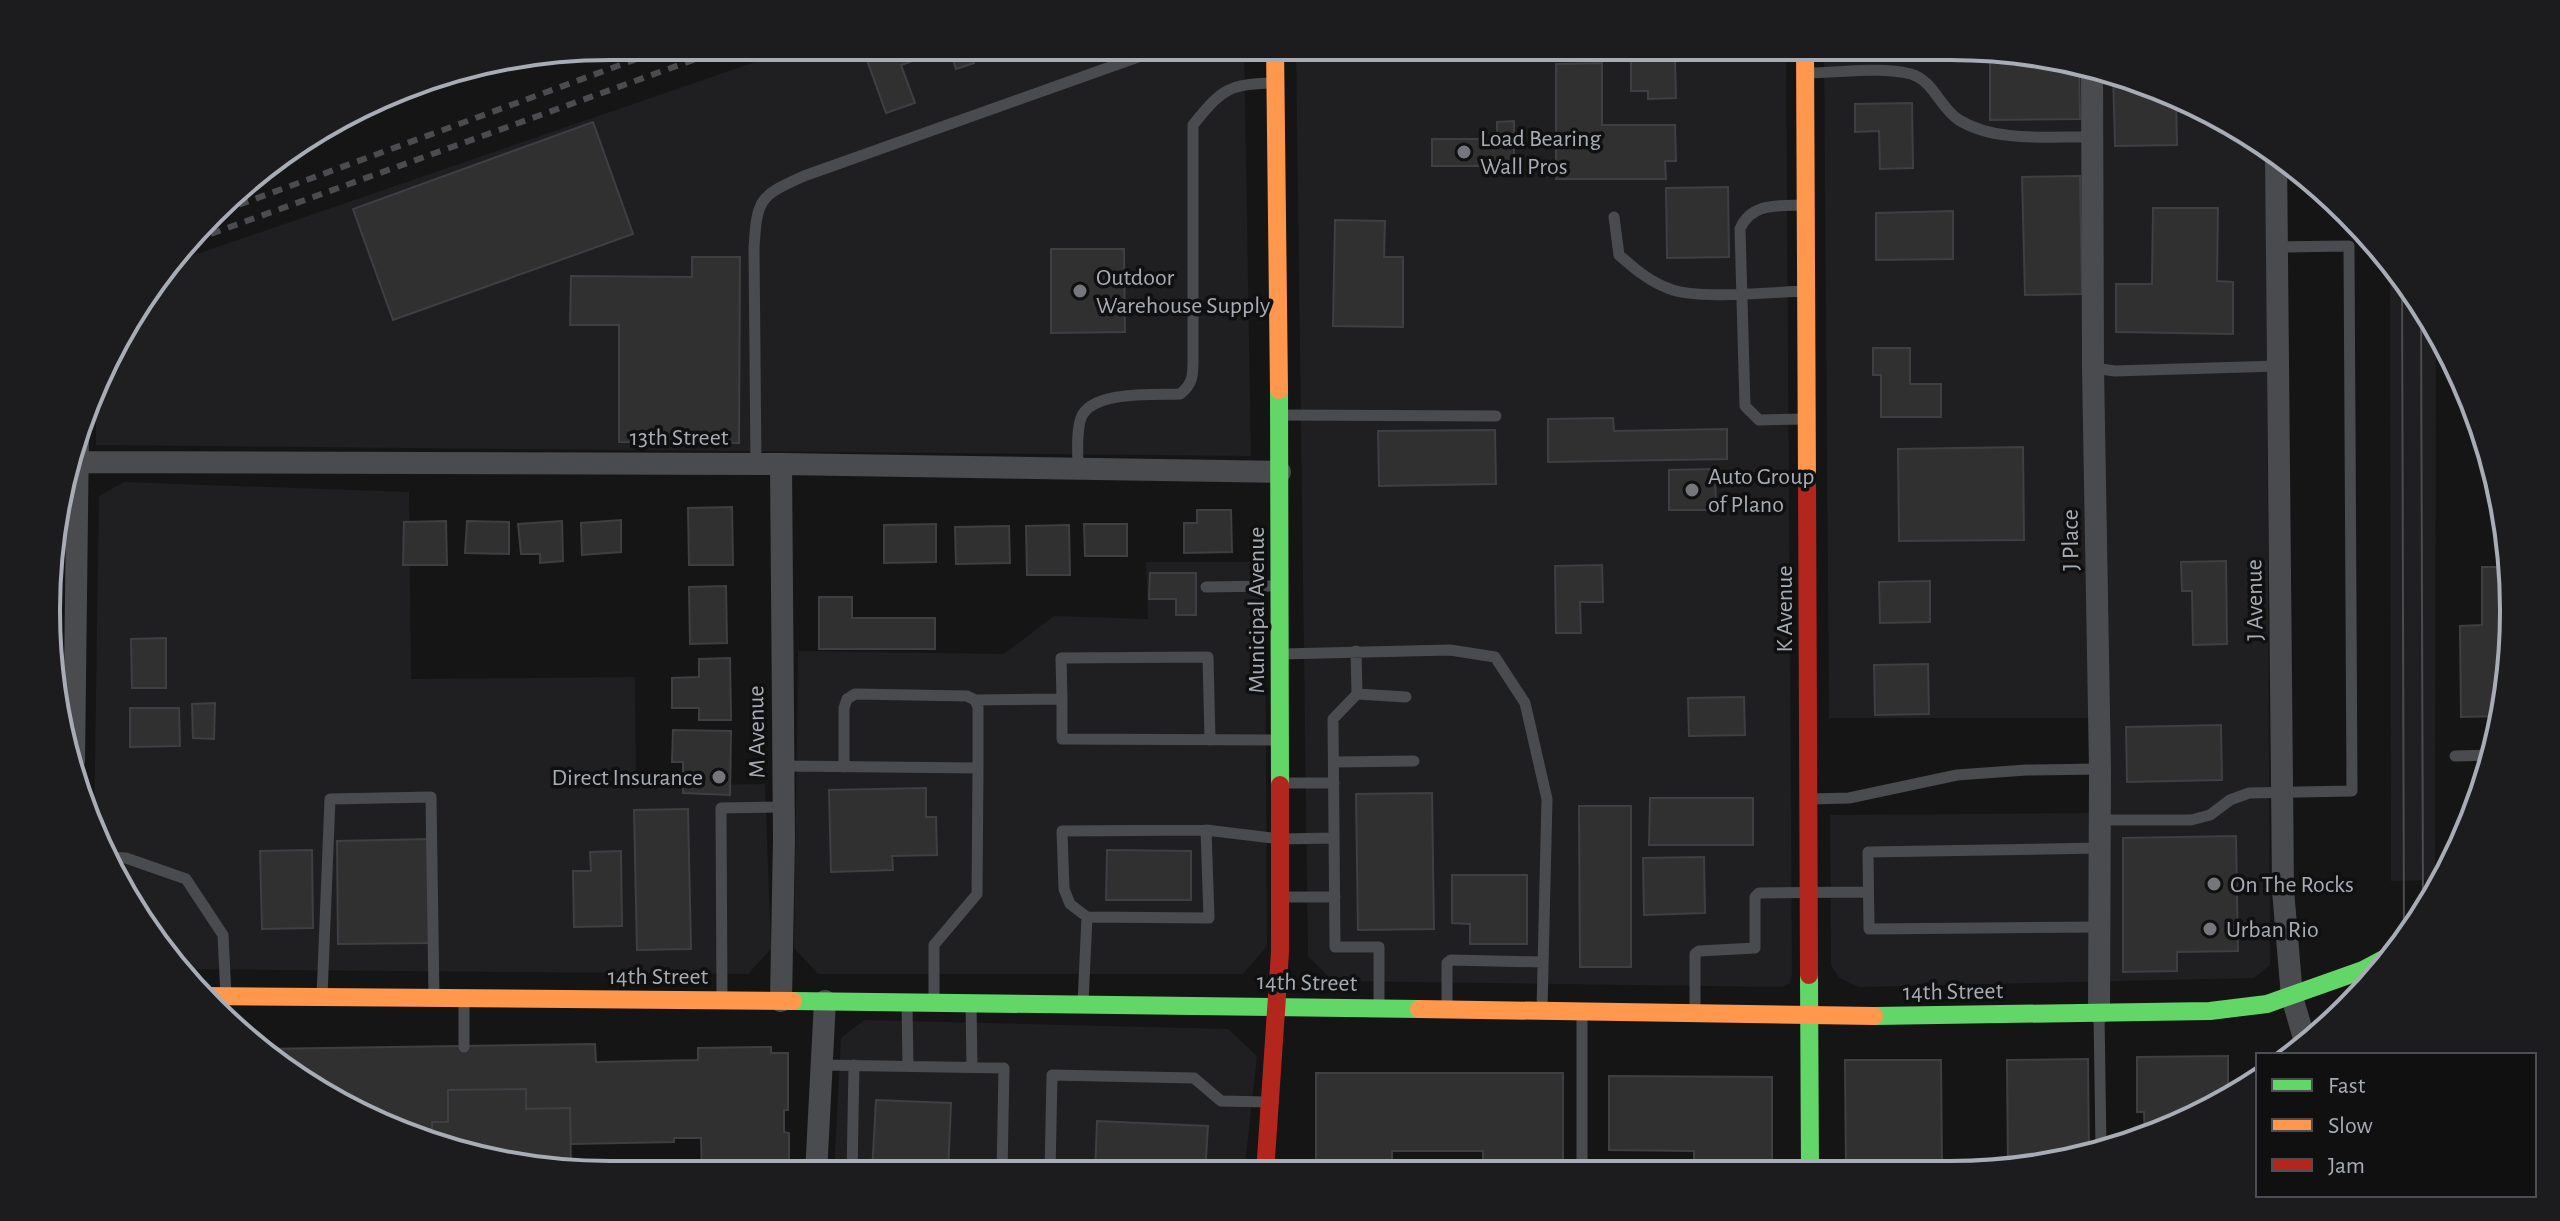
<svg xmlns="http://www.w3.org/2000/svg" width="2560" height="1221" viewBox="0 0 2560 1221" font-family="'Alegreya Sans',sans-serif">
<style>
.built{fill:#1f1f21}
.building{fill:#303031;stroke:#3e3f42;stroke-width:2}
.lines{fill:none;stroke-linecap:round;stroke-linejoin:round}
.lane{stroke:#4a4b4e;stroke-width:11}
.street{stroke:#4a4b4e;stroke-width:22}
.fast{stroke:#63d668;stroke-width:18}
.slow{stroke:#ff974d;stroke-width:18}
.jam{stroke:#b3261e;stroke-width:18}
.tram{stroke:#4b4c4f;stroke-width:2}
.rail{stroke:#4b4c4f;stroke-width:6;stroke-dasharray:10 8;stroke-linecap:butt}
.poi-dot{fill:#75777d;stroke:#101011;stroke-width:3}
.labels{text-anchor:middle;stroke-width:7;stroke-linejoin:round;paint-order:stroke}
.poi-label{font-size:24px;fill:#a8acb5;stroke:#101011;text-anchor:start}
.street-label{font-size:24px;fill:#a8acb5;stroke:#101011}
.rim{fill:none;stroke:#a8acb5;stroke-width:4}
</style>
<rect width="100%" height="100%" fill="#151516"/>
<!-- built -->
<path class="built" d="M 802,46 L 1244,46 L 1251,456 L 96,445 L 96,381 L 141,297 L 174,262 Z
M 1296,46 L 1786,46 L 1792,974 L 1790,983 L 1782,987 L 1333,981 L 1308,956 Z
M 1824,46 L 1950,46 L 2060,57 L 2166,89 L 2266,143 L 2270,965 L 2254,978 L 1859,987 L 1839,978 L 1831,965 L 1830,815 L 2096,813 L 2095,718 L 1829,718 Z
M 2390,262 L 2419,297 L 2436,328 L 2435,880 L 2391,881 Z
M 124,482 L 409,492 L 411,679 L 635,677 L 636,786 L 765,784 L 771,949 L 748,974 L 177,969 L 162,954 L 104,861 L 94,828 L 99,496 Z
M 1146,562 L 1265,562 L 1267,946 L 1243,974 L 818,974 L 794,948 L 798,651 L 1004,654 L 1054,616 L 1148,619 Z
M 51,670 L 72,670 L 72,754 L 51,685 Z
M 864,1020 L 1228,1029 L 1257,1056 L 1244,1173 L 834,1174 L 841,1038 Z"/>
<!-- building -->
<path class="building" d="M 862,46 L 968,46 L 974,63 L 956,69 L 949,48 L 901,65 L 915,103 L 886,113 Z
M 2069,60 L 2079,63 L 2080,119 L 1990,120 L 1990,61 Z
M 1631,61 L 1675,61 L 1676,98 L 1648,99 L 1648,91 L 1631,91 Z
M 1602,63 L 1602,125 L 1675,125 L 1676,161 L 1665,161 L 1666,179 L 1556,179 L 1556,64 Z
M 2113,73 L 2176,94 L 2177,145 L 2115,146 Z
M 1912,103 L 1913,168 L 1880,169 L 1879,131 L 1855,132 L 1855,104 Z
M 1514,121 L 1514,166 L 1432,166 L 1432,139 L 1497,139 L 1497,122 Z
M 593,122 L 633,234 L 393,320 L 353,209 Z
M 2080,176 L 2082,294 L 2025,295 L 2022,177 Z
M 1728,187 L 1729,257 L 1667,258 L 1666,188 Z
M 2153,208 L 2218,208 L 2217,281 L 2233,282 L 2233,334 L 2116,332 L 2116,284 L 2152,284 Z
M 1953,211 L 1953,259 L 1876,260 L 1876,213 Z
M 1335,220 L 1385,221 L 1384,257 L 1403,257 L 1403,327 L 1333,326 Z
M 1051,249 L 1124,249 L 1125,332 L 1051,333 Z
M 692,257 L 740,257 L 739,443 L 619,442 L 619,325 L 570,325 L 571,276 L 692,277 Z
M 1873,348 L 1910,348 L 1910,384 L 1941,384 L 1941,417 L 1881,417 L 1881,375 L 1873,375 Z
M 1613,418 L 1614,431 L 1727,429 L 1727,459 L 1548,462 L 1548,419 Z
M 1495,430 L 1496,484 L 1379,486 L 1378,431 Z
M 2023,447 L 2024,540 L 1899,541 L 1898,449 Z
M 1715,469 L 1716,510 L 1669,510 L 1669,470 Z
M 732,507 L 733,565 L 689,565 L 688,508 Z
M 1197,510 L 1231,510 L 1232,552 L 1184,553 L 1184,523 L 1197,523 Z
M 621,520 L 621,552 L 582,555 L 581,523 Z
M 446,521 L 447,565 L 403,565 L 404,522 Z
M 467,521 L 509,522 L 509,554 L 465,553 Z
M 562,521 L 563,561 L 540,563 L 540,554 L 521,554 L 518,524 Z
M 936,524 L 936,562 L 884,563 L 884,525 Z
M 1084,524 L 1127,524 L 1127,556 L 1085,556 Z
M 1069,525 L 1070,575 L 1027,575 L 1026,526 Z
M 1009,526 L 1010,563 L 956,564 L 955,527 Z
M 2226,561 L 2227,644 L 2193,645 L 2192,591 L 2182,591 L 2181,562 Z
M 1602,565 L 1603,602 L 1580,602 L 1581,633 L 1556,633 L 1555,566 Z
M 2482,567 L 2510,567 L 2514,611 L 2504,716 L 2461,717 L 2460,626 L 2482,625 Z
M 1150,573 L 1196,573 L 1196,615 L 1176,615 L 1176,599 L 1149,599 Z
M 1930,581 L 1930,622 L 1880,623 L 1879,582 Z
M 726,586 L 727,643 L 690,644 L 689,587 Z
M 819,597 L 852,597 L 852,618 L 935,618 L 935,649 L 819,649 Z
M 166,638 L 166,688 L 132,688 L 131,639 Z
M 730,658 L 731,720 L 699,720 L 699,708 L 672,708 L 672,678 L 699,677 L 699,659 Z
M 1928,664 L 1929,714 L 1875,715 L 1874,665 Z
M 1744,697 L 1745,735 L 1689,736 L 1688,698 Z
M 215,703 L 214,739 L 193,738 L 192,704 Z
M 130,708 L 179,708 L 180,746 L 130,747 Z
M 2221,725 L 2222,780 L 2127,782 L 2126,727 Z
M 673,730 L 731,731 L 730,795 L 683,793 L 683,762 L 672,762 Z
M 926,788 L 926,817 L 936,817 L 937,855 L 892,856 L 893,870 L 831,872 L 829,790 Z
M 1432,793 L 1434,929 L 1358,930 L 1356,794 Z
M 1650,798 L 1753,798 L 1753,845 L 1649,845 Z
M 1579,806 L 1631,806 L 1631,967 L 1580,967 Z
M 688,809 L 691,949 L 637,950 L 634,810 Z
M 2236,836 L 2238,951 L 2177,952 L 2177,971 L 2123,972 L 2123,838 Z
M 429,839 L 430,943 L 338,944 L 337,841 Z
M 312,850 L 313,928 L 262,929 L 260,851 Z
M 1107,850 L 1191,851 L 1191,900 L 1106,900 Z
M 621,851 L 622,926 L 574,927 L 573,871 L 591,871 L 590,852 Z
M 1704,857 L 1705,913 L 1644,915 L 1643,858 Z
M 1452,875 L 1527,875 L 1527,944 L 1470,944 L 1470,924 L 1452,923 Z
M 595,1044 L 596,1062 L 698,1060 L 698,1048 L 771,1047 L 771,1053 L 788,1053 L 788,1110 L 784,1110 L 784,1132 L 789,1133 L 789,1170 L 784,1170 L 784,1174 L 702,1175 L 701,1138 L 674,1138 L 674,1142 L 571,1144 L 570,1108 L 526,1109 L 526,1089 L 448,1090 L 448,1122 L 432,1122 L 432,1129 L 391,1130 L 262,1049 Z
M 2228,1056 L 2228,1096 L 2166,1132 L 2145,1138 L 2144,1112 L 2137,1112 L 2137,1057 Z
M 2088,1059 L 2089,1153 L 2024,1170 L 2008,1170 L 2007,1060 Z
M 1845,1060 L 1941,1060 L 1942,1170 L 1846,1171 Z
M 1316,1073 L 1563,1073 L 1563,1172 L 1483,1172 L 1483,1151 L 1392,1151 L 1392,1172 L 1316,1173 Z
M 1609,1076 L 1772,1077 L 1772,1171 L 1694,1171 L 1694,1151 L 1609,1150 Z
M 526,1089 L 526,1109 L 570,1108 L 571,1171 L 500,1164 L 432,1143 L 432,1122 L 448,1122 L 448,1090 Z
M 876,1100 L 951,1103 L 948,1174 L 872,1172 Z
M 1097,1121 L 1208,1126 L 1205,1173 L 1095,1173 Z"/>
<g class="lines">
<!-- lane -->
<path class="lane" d="M 1807,73 C 1840,73 1879,66 1911,74 C 1934,81 1940,108 1959,120 C 1996,143 2051,136 2092,137
M 1804,205 C 1779,206 1751,202 1740,229 L 1745,406 L 1759,420 L 1806,419
M 1614,217 L 1619,255 C 1635,269 1650,282 1670,289 C 1698,300 1773,292 1806,291
M 2093,368 L 2115,371 L 2277,366
M 1280,415 L 1496,416
M 756,464 L 754,248 C 757,199 759,196 804,176 L 1169,46
M 1078,469 C 1078,454 1076,432 1081,418 C 1091,390 1156,395 1180,394 C 1192,385 1193,376 1193,362 L 1193,125 C 1222,89 1228,84 1275,83
M 1206,587 L 1279,586
M 1356,651 L 1357,694 L 1333,719 L 1335,947 L 1379,947 L 1379,1006
M 1281,654 L 1450,650 L 1495,657 L 1525,703 L 1547,799 L 1542,1009
M 53,692 L 75,693
M 1357,694 L 1406,697
M 1062,699 L 1061,658 L 1208,657 L 1210,740
M 975,700 L 1062,699 L 1062,739 L 1279,740
M 2455,756 L 2493,755
M 1334,762 L 1414,761
M 783,766 L 978,768 L 977,894 L 934,945 L 934,1001
M 844,767 L 844,708 L 847,699 L 855,694 L 967,696 L 975,700 L 978,707 L 978,768
M 1282,783 L 1334,783
M 1809,799 L 1849,798 L 1957,775 L 2026,770 L 2100,769
M 2100,820 L 2191,820 L 2210,815 L 2230,800 L 2249,793 L 2352,791 L 2349,246 L 2277,247
M 2100,848 L 1868,852 L 1869,929 L 2100,927
M 103,857 L 126,858 L 186,879 L 223,935 L 226,996
M 1283,897 L 1335,897
M 1087,917 L 1070,904 L 1064,889 L 1062,831 L 1206,830
M 322,996 L 330,799 L 431,797 L 434,998
M 464,999 L 464,1047
M 722,1000 L 721,808 L 783,807
M 907,1003 L 908,1066
M 1083,1003 L 1087,917 L 1209,918 L 1206,830 L 1280,839 L 1334,838
M 971,1004 L 972,1067
M 1447,1006 L 1447,963 L 1451,960 L 1543,962
M 1582,1013 L 1582,1172
M 2099,1013 L 2101,1149
M 1695,1014 L 1695,954 L 1699,951 L 1755,948 L 1755,897 L 1759,893 L 1868,892
M 821,1065 L 1004,1068 L 1002,1174
M 1050,1173 L 1052,1075 L 1194,1078 L 1221,1101 L 1269,1102
M 852,1174 L 854,1065"/>
<!-- street -->
<path class="street" d="M 2092,67 L 2093,368 L 2100,769 L 2099,1013
M 2276,152 L 2283,890 L 2292,997 L 2306,1045
M 79,462 L 781,464 L 1280,472
M 74,761 L 78,432
M 781,1001 L 784,839 L 781,464
M 816,1174 L 825,1001"/>
<!-- fast -->
<path class="fast" d="M 1279,390 L 1280,785
M 1809,975 L 1810,1171
M 793,1001 L 1419,1009
M 1874,1016 L 2210,1011 L 2267,1004 L 2363,970 L 2399,951"/>
<!-- slow -->
<path class="slow" d="M 1275,46 L 1279,390
M 1805,46 L 1807,481
M 202,996 L 793,1001
M 1419,1009 L 1874,1016"/>
<!-- jam -->
<path class="jam" d="M 1807,481 L 1809,975
M 1265,1173 L 1280,952 L 1280,785"/>
<!-- tram -->
<path class="tram" d="M 2402,277 L 2404,942
M 2421,301 L 2423,910"/>
<!-- rail -->
<path class="rail" d="M 222,211 L 672,46
M 194,240 L 732,46"/>
</g>
<!-- markers -->
<g class="poi-dot">
<circle cx="1464" cy="152" r="8"/>
<circle cx="1080" cy="291" r="8"/>
<circle cx="1692" cy="490" r="8"/>
<circle cx="719" cy="777" r="8"/>
<circle cx="2214" cy="884" r="8"/>
<circle cx="2210" cy="929" r="8"/>
</g>
<g class="labels">
<!-- poi labels -->
<g class="poi-label">
<text x="1480" y="146">Load Bearing<tspan x="1480" dy="28">Wall Pros</tspan></text>
<text x="1096" y="285">Outdoor<tspan x="1096" dy="28">Warehouse Supply</tspan></text>
<text x="1708" y="484">Auto Group<tspan x="1708" dy="28">of Plano</tspan></text>
<text x="703" y="785" text-anchor="end">Direct Insurance</text>
<text x="2230" y="892">On The Rocks</text>
<text x="2226" y="937">Urban Rio</text>
</g>
<!-- street labels -->
<g class="street-label">
<text x="679" y="445">13th Street</text>
<text transform="translate(2070 540) rotate(-91)" y="8">J Place</text>
<text transform="translate(2254 600) rotate(-91)" y="8">J Avenue</text>
<text transform="translate(1784 609) rotate(-90)" y="8">K Avenue</text>
<text transform="translate(1256 610) rotate(-90)" y="8">Municipal Avenue</text>
<text transform="translate(756 732) rotate(-91)" y="8">M Avenue</text>
<text x="658" y="984">14th Street</text>
<text transform="translate(1307 982) rotate(1)" y="8">14th Street</text>
<text transform="translate(1953 991) rotate(-1)" y="8">14th Street</text>
</g>
</g>
<!-- crop -->
<path d="M0 0H2560V1221H0ZM610 60H1950A550 550 0 0 1 2500 610V611A550 550 0 0 1 1950 1161H610A550 550 0 0 1 60 611V610A550 550 0 0 1 610 60Z" fill="#1c1c1e" fill-rule="evenodd"/>
<path class="rim" d="M610 60H1950A550 550 0 0 1 2500 610V611A550 550 0 0 1 1950 1161H610A550 550 0 0 1 60 611V610A550 550 0 0 1 610 60Z"/>
<!-- legend -->
<rect x="2256" y="1053" width="280" height="144" fill="#101011" stroke="#4d4e53" stroke-width="2"/>
<rect x="2272" y="1079" width="40" height="12" fill="#63d668" stroke="#4d4e53" stroke-width="2"/>
<text x="2328" y="1093" font-size="24" fill="#a8acb5">Fast</text>
<rect x="2272" y="1119" width="40" height="12" fill="#ff974d" stroke="#4d4e53" stroke-width="2"/>
<text x="2328" y="1133" font-size="24" fill="#a8acb5">Slow</text>
<rect x="2272" y="1159" width="40" height="12" fill="#b3261e" stroke="#4d4e53" stroke-width="2"/>
<text x="2328" y="1173" font-size="24" fill="#a8acb5">Jam</text>
</svg>
